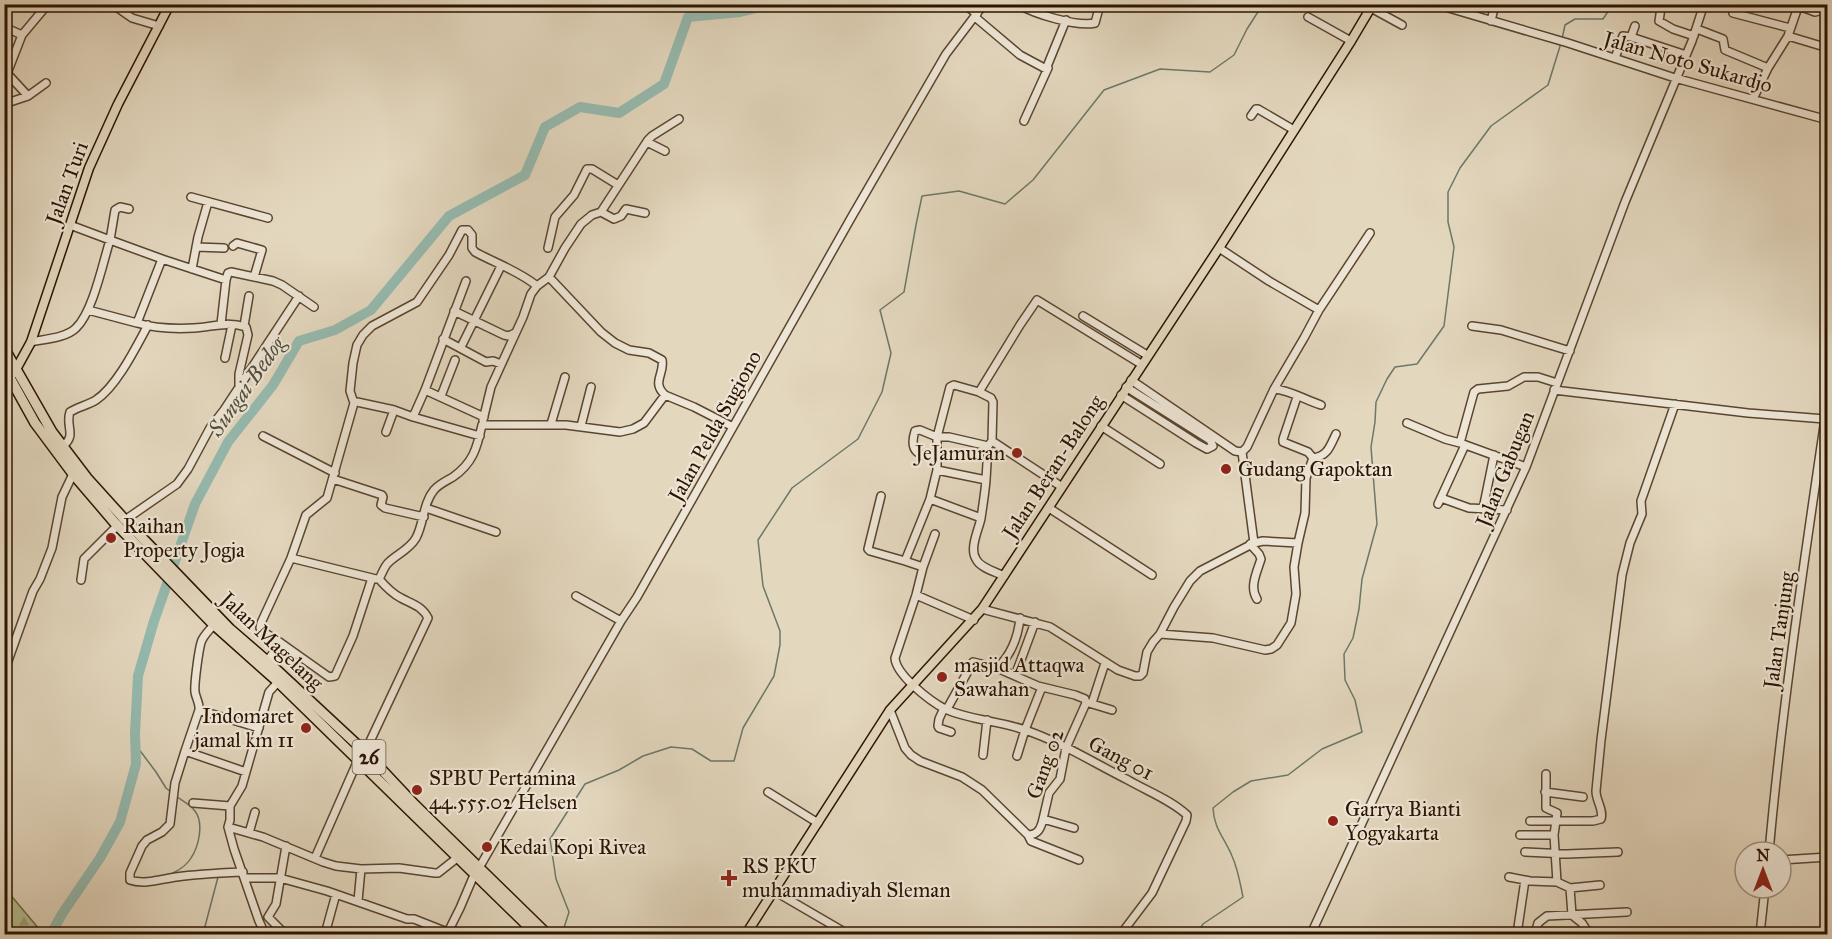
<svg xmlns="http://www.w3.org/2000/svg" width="1832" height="939" viewBox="0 0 1832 939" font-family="'IM FELL Great Primer',serif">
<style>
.forest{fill:url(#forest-firs);stroke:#706948;stroke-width:1.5}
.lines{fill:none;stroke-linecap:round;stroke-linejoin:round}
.stream{stroke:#6b7869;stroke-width:1.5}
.river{stroke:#95baaf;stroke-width:10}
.minor-casing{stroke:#5a4530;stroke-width:10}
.major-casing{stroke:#2c1400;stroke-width:11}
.highway-casing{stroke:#2c1400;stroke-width:12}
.minor{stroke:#ede5d5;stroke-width:7}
.major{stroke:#e3d7be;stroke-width:8}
.highway{stroke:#e3d7be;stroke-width:9}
.poi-dot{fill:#8f2418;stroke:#ede5d5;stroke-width:2}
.labels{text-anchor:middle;stroke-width:4.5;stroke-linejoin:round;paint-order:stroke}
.shield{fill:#ede5d5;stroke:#665340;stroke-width:1.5}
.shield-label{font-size:20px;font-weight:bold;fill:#2c1400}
.street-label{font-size:21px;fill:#2c1400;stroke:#ede5d5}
.poi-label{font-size:21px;fill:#2c1400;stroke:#ede5d5;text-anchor:start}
.water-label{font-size:22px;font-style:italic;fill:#514e3d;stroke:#ede5d5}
</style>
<defs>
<pattern id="forest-firs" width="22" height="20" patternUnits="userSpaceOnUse" patternTransform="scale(1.5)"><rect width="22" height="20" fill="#b5be90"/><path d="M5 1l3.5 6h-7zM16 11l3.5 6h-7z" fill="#9ca27a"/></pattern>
</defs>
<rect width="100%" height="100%" fill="#e3d7be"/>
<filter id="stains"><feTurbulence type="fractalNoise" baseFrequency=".00333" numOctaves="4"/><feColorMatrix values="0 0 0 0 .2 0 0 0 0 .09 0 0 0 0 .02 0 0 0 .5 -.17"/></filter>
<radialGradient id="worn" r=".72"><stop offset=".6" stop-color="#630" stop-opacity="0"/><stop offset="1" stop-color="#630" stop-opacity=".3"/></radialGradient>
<!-- forest -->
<path class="forest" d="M 4,880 L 8,892 L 40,930 L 53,934 L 5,934 Z"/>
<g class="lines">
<!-- stream -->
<path class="stream" d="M 1562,39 L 1565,25 L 1575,19 L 1603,19 L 1613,4
M 135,744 L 156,772 L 166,788 L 172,793
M 174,875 L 173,873 C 179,870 187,865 191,858 C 199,846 204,823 195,811 C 191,805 181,800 176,796
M 249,904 L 259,931
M 203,934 L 218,877
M 562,934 L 569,912 L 556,879 L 550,839 L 585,784 L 619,770 L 643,756 L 671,747 L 692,749 L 711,761 L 734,761 L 743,728 L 774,676 L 780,645 L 780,631 L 763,586 L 758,540 L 792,488 L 858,439 L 882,392 L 891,353 L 880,310 L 904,292 L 916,225 L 922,196 L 959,191 L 1005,204 L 1033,180 L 1104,90 L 1160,69 L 1210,72 L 1234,55 L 1247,29 L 1263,4
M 1197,934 L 1203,924 L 1243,897 C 1240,883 1238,869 1232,856 C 1224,837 1214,829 1213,808 L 1233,792 L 1251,781 L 1288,775 L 1322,749 L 1362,732 L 1355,700 L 1345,680 L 1344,654 L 1353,638 L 1359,609 L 1362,579 L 1377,524 L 1371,447 L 1375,422 L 1376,402 L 1387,379 L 1395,367 L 1417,364 L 1444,326 L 1454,247 L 1448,222 L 1448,192 L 1460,168 L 1491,126 L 1548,85 L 1561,43"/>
<!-- river -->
<path class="river" d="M 51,934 L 62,914 L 100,858 L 120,822 L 136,764 L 135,733 L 138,676 L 154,621 L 195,504 L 228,442 L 273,385 L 299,341 L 335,330 L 371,310 L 449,216 L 525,175 L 545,127 L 580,107 L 619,113 L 664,84 L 688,17 L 740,12 L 772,4"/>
<!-- minor casing -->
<g class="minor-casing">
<path id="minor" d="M 112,4 L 132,18 L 159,26
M 964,4 L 977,14
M 1018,4 C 1034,14 1077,27 1095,23 L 1098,12
M 1435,4 L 1568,43 L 1675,78 L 1828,120
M 1660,4 L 1661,8 L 1659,21 L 1673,29 L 1694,36
M 1799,6 L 1815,12 L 1819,11 L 1823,4
M 1371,8 L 1402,25
M 1733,13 L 1790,28
M 975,17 L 1020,55 L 1046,69 L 1066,20
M 1308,17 L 1351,41
M 1491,21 L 1495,4
M 1635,26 L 1631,37 L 1686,55
M 4,27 L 22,35 L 48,4
M 1697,29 L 1723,39 L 1725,50 L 1768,68
M 1788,36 L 1828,48
M 1615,58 L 1623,36 L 1631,37
M 4,70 L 28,96
M 8,71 L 22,35
M 1753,99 L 1768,68 L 1788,36 L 1799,4
M 4,104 L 28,96 L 46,83
M 1251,116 L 1256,109 L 1258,109 L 1294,130
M 1024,121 L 1048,68
M 647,142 L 665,151
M 191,197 L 268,218
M 601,212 L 614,219 L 621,216 L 626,209 L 645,213
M 233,246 L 237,243 L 262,250 L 254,277
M 196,247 L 224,248
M 548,248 L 555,217 L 574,195 L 587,169 L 592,169 L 618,185
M 1219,248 L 1269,281 L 1319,310 L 1370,233
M 162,259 L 226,280
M 192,269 L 198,237 L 208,202
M 549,277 L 601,332 L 615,343 L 629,350 L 649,353 L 662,360 C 665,374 651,382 665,395
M 88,310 L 137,323 L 162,259 L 110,240 L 115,210 L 120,207 L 129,209
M 454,311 L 504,335 L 509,336 L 515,333
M 1083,316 L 1147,355
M 137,323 C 154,328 176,329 194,328 C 213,327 225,321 246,327 L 248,335 L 239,374 L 239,387
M 221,324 L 226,280 L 228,273 L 231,272 L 273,281 L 282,285 L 314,307
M 244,326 L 249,296
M 1472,326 L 1501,330 L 1570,351
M 443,339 L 486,362 L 493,361 L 501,364
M 31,342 C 45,339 66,338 76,328 C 93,312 103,262 110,240 L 70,225
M 461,347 L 501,266
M 225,358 L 232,325
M 1131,380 L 1235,451 L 1242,452
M 1274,389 L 1304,338 L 1319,310
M 425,390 L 466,281
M 1554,390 L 1748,413 L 1825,419
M 979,392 L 991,398 L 993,402 L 992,441
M 1121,395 L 1196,443 L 1207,449 L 1213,446 L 1210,440 L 1126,387
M 441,396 L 455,360
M 354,403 L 350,391 L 353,363 L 357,345 L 363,335 L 372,326 L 417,302 L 449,255 L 462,230 L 468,230 L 472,235 L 472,248 L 475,252 C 495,263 519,271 537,286
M 413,417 L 480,436
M 483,420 L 491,387 L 523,317 L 531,294 L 537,286 L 549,277 L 565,248 L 581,224 L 592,215 L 601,212 L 648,140 L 652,136 L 679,119
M 1407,423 L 1445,439 L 1460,443
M 551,424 L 565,377
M 581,426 L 591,387
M 1101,426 L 1160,464
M 386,432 L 394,410
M 263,436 L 335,473
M 992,441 L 1062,487
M 63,446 C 77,435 65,426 70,412 C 78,407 88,405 96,400 C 117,386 136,347 148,325
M 1242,452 L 1247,447 L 1274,389 C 1290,390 1305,400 1321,405
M 1242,452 L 1254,543
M 1313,458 C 1328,456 1330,446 1336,434
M 938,459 C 920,456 908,453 915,431 L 920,430 L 937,437 L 949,437 L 988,446 L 992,441
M 1526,467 L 1460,443 L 1474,392 L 1478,389 L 1508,386 L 1524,377 L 1538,377 L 1557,383
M 937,470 L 986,480 C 985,492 983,505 981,518 C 979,529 969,548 976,559 C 980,568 996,572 1004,576
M 333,479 L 382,495 L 383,497 L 381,505 L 385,508 L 424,517
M 986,480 L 988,446
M 881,496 L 868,549 L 870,551 L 905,561
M 1441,498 L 1469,508 L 1507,510
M 930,499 L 981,518
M 1438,504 L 1465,445
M 426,508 L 496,532
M 1049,508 L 1152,575
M 1483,509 L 1494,455
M 125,520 L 177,484 L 188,469 L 210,428 L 224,410 L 299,296
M 935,534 L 923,567 L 916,595 L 895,658 C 896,675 930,701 945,709 C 970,720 999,721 1025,730 C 1061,742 1094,763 1128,780 C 1147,791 1171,800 1187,815 L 1186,821 L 1152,893 L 1121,934
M 1250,544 L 1259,554 L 1261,559 C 1257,572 1249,587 1257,599
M 291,558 L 376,579
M 923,567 L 905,561 L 930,499 L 937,470 L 937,437 L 950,387 L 954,385 L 979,392 L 1020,325 L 1037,300 L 1141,364
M 81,580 L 84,559 L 117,526
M 916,595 L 974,620
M 576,596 L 621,621
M 982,609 L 1050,627 L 1118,670 L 1135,676 L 1140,676 L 1143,673 L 1147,652 L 1153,642 L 1160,634 L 1174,607 L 1190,581 L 1200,571 L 1254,543 L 1263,541 L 1298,543 L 1305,513 L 1306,478 L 1313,458 L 1308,452 L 1283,442 L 1283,439 L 1297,397
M 214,625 C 210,629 205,634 202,640 C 199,646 194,685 195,692 C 196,699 200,703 199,710 L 185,751 L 246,772
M 1160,634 L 1213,638 L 1265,650 L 1271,649 L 1277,645 L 1291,623 L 1296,594 L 1294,567 L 1298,543
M 281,643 L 329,677 L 335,676 L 353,636 L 372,578
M 267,661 L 281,643 L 262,631 L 260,628 L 261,623 L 291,558 L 306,515 L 327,498 L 354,403 L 357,402 L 394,410 L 413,417 L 425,390 L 484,417
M 997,668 L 1038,686 L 1075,695 L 1085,699 L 1086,703 L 1066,748 L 1060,779 L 1049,793 L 1043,819 L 1074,828
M 4,672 L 33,591 L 40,579 L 52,548 L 62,497 L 73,474
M 1015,676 L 1035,622
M 1089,703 L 1112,710
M 1092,703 L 1105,663
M 944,708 L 939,719 L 938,726 L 939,728 L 951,732
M 947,709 L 973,662 L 997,668 C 1011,655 1018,637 1020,618
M 199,710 L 259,728
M 890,710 L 905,748 L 911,755 L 920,761 L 962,777 L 982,790 L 1028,835 L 1031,841 L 1079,860
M 185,751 L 175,783 L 170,824 L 162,832 L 147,840 L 142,846 L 130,873 L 130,880 C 144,885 162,879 176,877 C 198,874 221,873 243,872
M 365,752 L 428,618 C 422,606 412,604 401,598 C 393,594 385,586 379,579 C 382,574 384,567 388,563 C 397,554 409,550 416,538 C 424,523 423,503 434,490 C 439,484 446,481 453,477 C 473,463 477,448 482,425 L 566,425 L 620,432 L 633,429 L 644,423 L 665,395 L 694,407 L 733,427
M 983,755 L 987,720
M 1017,756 L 1025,730 L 1042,687
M 1546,774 L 1546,808 L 1557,813 L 1554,835 L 1557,882 L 1570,888 L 1572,915 L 1582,923 L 1589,934
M 768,792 L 818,823
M 1545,792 L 1583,797
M 193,803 L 230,806
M 1530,821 L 1593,821 L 1601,819 C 1604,810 1596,801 1596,791 L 1601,740 L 1622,575 L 1630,543 L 1642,514 L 1641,501 L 1675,404
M 228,827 L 263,837 L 323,862 L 336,866 L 361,869 L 399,868 L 435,873 L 438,873 L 457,858
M 249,833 L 255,812
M 1028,835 C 1038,835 1041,828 1043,819
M 1520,835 L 1554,835
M 286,846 L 276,904 L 268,917 L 281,930 L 290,934
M 1525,852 L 1567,854 L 1618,852
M 1769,852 C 1782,707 1804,563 1825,419 L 1828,413
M 315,858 L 358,760
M 1781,860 L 1828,857
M 479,868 L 621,621 L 637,597 L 851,218 L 946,54 L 984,4
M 1509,877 L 1530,881 L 1557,882
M 245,878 L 280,878 L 327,891 L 407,919 L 414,919 L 447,932
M 1570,888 L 1600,885
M 774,891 L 841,930
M 358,901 L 361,869
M 265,934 L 259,921 L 234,849 L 228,827 L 230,820 L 230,806 L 242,786 L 269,692 L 278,682
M 325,934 L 336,894
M 447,934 L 460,908 L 474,875
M 1311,934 L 1526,467 L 1625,202 L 1692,41 L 1704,4
M 1517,934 L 1525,880
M 1535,934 L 1538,923 L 1547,916 L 1627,912
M 1760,934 L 1765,888"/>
</g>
<!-- major casing -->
<g class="major-casing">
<path id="major" d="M 14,373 L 31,342 L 89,168 L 118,104 L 170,4
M 746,934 L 890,710 L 982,609 L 1219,248 L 1351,41 L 1373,4"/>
</g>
<!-- highway casing -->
<g class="highway-casing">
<path id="highway" d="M 4,348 L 52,432 L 87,478 L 125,520 L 230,629 L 267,661 L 365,752 L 415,805 L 547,934
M 4,367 L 35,423 L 73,474 L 114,522 L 214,625 L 278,682 L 536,934"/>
</g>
<!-- minor -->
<use href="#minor" class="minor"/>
<!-- major -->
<use href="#major" class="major"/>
<!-- highway -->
<use href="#highway" class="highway"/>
</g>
<!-- markers -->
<g class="poi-dot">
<circle cx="1017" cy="453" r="6"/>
<circle cx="1226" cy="469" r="6"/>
<circle cx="111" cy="538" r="6"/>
<circle cx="942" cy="677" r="6"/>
<circle cx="306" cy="728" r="6"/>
<circle cx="417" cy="790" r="6"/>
<circle cx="1333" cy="821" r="6"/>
<circle cx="487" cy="847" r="6"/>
<path d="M726 869h6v6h6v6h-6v6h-6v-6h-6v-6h6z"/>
</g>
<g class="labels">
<!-- shield labels -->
<rect class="shield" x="352.5" y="740" width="33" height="34" rx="4.5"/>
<g class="shield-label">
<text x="369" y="764">26</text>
</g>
<!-- street labels -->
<g class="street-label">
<text transform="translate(1688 62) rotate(16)" y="7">Jalan Noto Sukardjo</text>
<text transform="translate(67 183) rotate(-70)" y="7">Jalan Turi</text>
<text transform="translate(715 426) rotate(-61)" y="7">Jalan Pelda Sugiono</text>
<text transform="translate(1053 467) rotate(-57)" y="7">Jalan Beran-Balong</text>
<text transform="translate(1505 469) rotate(-68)" y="7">Jalan Gabugan</text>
<text transform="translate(1779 630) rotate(-82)" y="7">Jalan Tanjung</text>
<text transform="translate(272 641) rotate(43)" y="7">Jalan Magelang</text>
<text transform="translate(1121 758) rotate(28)" y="7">Gang 01</text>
<text transform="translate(1045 764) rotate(-70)" y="7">Gang 02</text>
</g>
<!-- poi labels -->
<g class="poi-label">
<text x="1005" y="460" text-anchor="end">JeJamuran</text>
<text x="1238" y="476">Gudang Gapoktan</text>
<text x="123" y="533">Raihan<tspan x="123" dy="24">Property Jogja</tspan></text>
<text x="954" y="672">masjid Attaqwa<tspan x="954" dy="24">Sawahan</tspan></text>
<text x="294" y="723" text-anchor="end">Indomaret<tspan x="294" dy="24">jamal km 11</tspan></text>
<text x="429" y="785">SPBU Pertamina<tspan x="429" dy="24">44.555.02 Helsen</tspan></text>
<text x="1345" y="816">Garrya Bianti<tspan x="1345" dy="24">Yogyakarta</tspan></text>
<text x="499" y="854">Kedai Kopi Rivea</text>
<text x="742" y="873">RS PKU<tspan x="742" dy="24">muhammadiyah Sleman</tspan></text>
</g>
<!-- water labels -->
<g class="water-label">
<text transform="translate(246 386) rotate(-55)" y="8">Sungai Bedog</text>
</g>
</g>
<!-- margin -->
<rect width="1832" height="939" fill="none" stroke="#e3d7be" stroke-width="24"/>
<rect x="6" y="6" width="1820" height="927" fill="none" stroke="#2c1400" stroke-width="3"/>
<rect x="12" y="12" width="1808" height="915" fill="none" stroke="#2c1400" stroke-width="1.5"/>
<!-- north arrow -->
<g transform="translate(1763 870)"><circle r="28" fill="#ede5d5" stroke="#a09180" stroke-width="1.5"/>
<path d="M0-4.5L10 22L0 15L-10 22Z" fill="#8f2418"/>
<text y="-9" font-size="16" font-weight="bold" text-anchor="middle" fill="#2c1400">N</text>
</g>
<rect width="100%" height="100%" filter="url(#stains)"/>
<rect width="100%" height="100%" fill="url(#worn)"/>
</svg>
